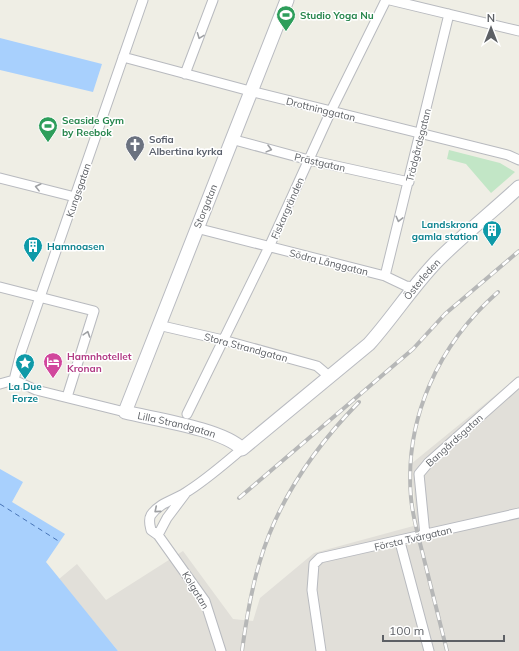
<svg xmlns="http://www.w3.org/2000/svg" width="519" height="651" viewBox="0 0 519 651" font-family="Mulish,sans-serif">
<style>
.industrial{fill:#e1dfd9}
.green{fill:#c2e6c6}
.water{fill:#a8d0fd}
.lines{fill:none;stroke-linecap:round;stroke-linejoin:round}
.ferry{stroke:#4774b7;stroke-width:1;stroke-dasharray:5 4;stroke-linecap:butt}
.street-casing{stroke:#b8babf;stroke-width:11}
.secondary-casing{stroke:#b9bbc1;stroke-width:15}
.street{stroke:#fff;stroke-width:9}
.secondary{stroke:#fff;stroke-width:13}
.rail-casing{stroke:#b6b7b7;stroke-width:4}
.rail{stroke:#fff;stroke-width:2.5;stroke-dasharray:8;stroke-linecap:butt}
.oneway{stroke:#9ea0a3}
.labels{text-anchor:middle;stroke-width:3;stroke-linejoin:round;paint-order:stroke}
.leisure-label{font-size:10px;font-weight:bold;fill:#27864d;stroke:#fff;text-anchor:start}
.street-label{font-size:10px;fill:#5d6065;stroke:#fff}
.worship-label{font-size:10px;font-weight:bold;fill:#5b616d;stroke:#fff;text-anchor:start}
.culture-label{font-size:10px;font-weight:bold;fill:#0d838f;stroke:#fff;text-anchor:end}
.hotel-label{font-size:10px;font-weight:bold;fill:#b23c85;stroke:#fff;text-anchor:start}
</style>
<rect width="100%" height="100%" fill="#efeee5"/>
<!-- industrial -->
<path class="industrial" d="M 519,376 L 519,651 L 118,651 L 59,579 L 77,564 L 106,600 L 183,551 L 233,619 L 253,621 L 260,598 L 314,553 L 417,525 L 411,464 Z"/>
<!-- green -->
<path class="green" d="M 449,150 L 500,163 L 515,172 L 491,193 L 466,164 L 447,159 Z"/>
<!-- water -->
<path class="water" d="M 0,38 L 102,64 L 93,92 L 0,70 Z
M 0,469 L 23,482 L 12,502 L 65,534 L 46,562 L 118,651 L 0,651 Z"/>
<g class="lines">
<!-- ferry -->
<path class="ferry" d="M 0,504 L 60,542"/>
<!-- street casing -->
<g class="street-casing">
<path id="street" d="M 390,0 L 519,31
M 123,57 L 250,91 L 508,155 L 519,160
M 185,74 L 213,0
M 231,139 L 309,160 L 409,182
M 0,178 L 75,197
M 196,228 L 385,276 L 406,286 L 414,287
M 385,276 L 449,14
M 0,287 L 94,311 L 67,397
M 158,325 L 223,340 L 317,366 L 330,377
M 14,380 L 21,352 L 143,0
M 0,384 L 14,380 L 36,390 L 125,412
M 187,414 L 269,247 L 331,111 L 386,0
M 158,535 L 167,518 L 185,494
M 425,535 L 419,474 L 429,462 L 519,382
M 400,542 L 429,651
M 221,651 L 205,601 L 158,535 L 151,530 C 150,525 148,520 151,515 C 159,503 174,500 185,493 C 205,481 224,464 242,449
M 321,651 L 312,590 L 314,564 L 320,558 L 519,513"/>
</g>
<!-- secondary casing -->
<g class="secondary-casing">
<g id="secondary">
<path id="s1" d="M 287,0 L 125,412 C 153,419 223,429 242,449 L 369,344 C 393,317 412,287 437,261 C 463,235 492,212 519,187"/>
</g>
</g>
<!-- street -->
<use href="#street" class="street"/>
<!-- secondary -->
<use href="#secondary" class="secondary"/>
<!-- rail casing -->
<g class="rail-casing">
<path id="rail" d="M 239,498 L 413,349 L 445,314 L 519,251
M 242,651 C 246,621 251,590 260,561 C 278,500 315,447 359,402
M 447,651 C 440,622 432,592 425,563 C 420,542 413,520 411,498 C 404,418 439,344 498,292"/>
</g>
<!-- rail -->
<use href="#rail" class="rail"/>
</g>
<!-- one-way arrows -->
<defs><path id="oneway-chevron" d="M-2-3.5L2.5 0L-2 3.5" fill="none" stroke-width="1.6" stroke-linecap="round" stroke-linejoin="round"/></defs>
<g class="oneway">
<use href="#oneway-chevron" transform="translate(200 36) rotate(111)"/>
<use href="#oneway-chevron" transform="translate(269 149) rotate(15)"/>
<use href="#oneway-chevron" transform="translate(38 187) rotate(-166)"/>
<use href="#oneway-chevron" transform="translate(399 219) rotate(104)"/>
<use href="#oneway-chevron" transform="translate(87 334) rotate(-72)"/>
<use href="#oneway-chevron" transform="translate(157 510) rotate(140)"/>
</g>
<!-- icons -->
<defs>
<g id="stadium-pin" transform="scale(1)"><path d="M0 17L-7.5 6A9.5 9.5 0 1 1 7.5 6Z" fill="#2e9e5b" stroke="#fff"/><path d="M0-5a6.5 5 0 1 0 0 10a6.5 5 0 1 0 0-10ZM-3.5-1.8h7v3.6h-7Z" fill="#fff"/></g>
<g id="church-pin" transform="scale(1)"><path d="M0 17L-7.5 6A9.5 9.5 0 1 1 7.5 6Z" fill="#6b7280" stroke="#fff"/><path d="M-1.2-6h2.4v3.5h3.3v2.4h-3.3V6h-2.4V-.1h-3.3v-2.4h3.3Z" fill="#fff"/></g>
<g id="building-pin" transform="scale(1)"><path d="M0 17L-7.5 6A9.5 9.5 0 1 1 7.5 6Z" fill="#0f9aa8" stroke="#fff"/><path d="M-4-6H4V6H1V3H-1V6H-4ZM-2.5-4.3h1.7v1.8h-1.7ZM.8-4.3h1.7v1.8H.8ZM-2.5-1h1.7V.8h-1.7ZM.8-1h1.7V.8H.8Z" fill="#fff"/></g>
<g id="hotel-pin" transform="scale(1)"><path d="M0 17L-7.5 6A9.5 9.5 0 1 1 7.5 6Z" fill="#d1479c" stroke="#fff"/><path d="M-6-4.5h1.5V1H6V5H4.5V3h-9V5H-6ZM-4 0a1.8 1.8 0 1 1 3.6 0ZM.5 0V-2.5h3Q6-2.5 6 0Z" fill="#fff"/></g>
<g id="sight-pin" transform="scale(1)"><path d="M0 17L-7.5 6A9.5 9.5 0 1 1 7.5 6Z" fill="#0f9aa8" stroke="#fff"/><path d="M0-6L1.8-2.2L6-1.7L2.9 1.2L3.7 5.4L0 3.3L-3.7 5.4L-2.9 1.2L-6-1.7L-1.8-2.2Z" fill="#fff"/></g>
</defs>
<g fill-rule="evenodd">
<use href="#stadium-pin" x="286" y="15"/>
<use href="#stadium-pin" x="48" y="126"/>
<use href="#church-pin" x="135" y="145"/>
<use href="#building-pin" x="492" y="230"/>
<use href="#building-pin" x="33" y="246"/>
<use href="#hotel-pin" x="53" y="362"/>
<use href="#sight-pin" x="25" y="363"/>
</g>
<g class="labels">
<!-- leisure labels -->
<g class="leisure-label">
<text x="300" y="19">Studio Yoga Nu</text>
<text x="62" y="124">Seaside Gym<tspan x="62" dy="12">by Reebok</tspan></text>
</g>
<!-- street labels -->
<g class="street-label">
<text transform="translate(321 109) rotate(14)" y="4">Drottninggatan</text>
<text transform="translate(418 145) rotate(-76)" y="4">Trädgårdsgatan</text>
<text transform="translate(320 162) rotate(13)" y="4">Prästgatan</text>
<text transform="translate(78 190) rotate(-71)" y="4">Kungsgatan</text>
<text transform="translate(205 206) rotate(-68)" y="4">Storgatan</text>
<text transform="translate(287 208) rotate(-66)" y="4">Fiskargränden</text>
<text transform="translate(329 262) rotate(14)" y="4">Södra Långgatan</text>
<text dy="4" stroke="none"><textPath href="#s1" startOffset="815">Österleden</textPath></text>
<text transform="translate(246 347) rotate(15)" y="4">Stora Strandgatan</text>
<text dy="4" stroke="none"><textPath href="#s1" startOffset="496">Lilla Strandgatan</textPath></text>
<text transform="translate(454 440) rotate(-42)" y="4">Bangårdsgatan</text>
<text transform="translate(413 538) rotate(-13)" y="4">Första Tvärgatan</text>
<text transform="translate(196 590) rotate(59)" y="4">Kolgatan</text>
</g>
<!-- worship labels -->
<g class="worship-label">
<text x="149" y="143">Sofia<tspan x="149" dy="12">Albertina kyrka</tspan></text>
</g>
<!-- culture labels -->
<g class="culture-label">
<text x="478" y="228">Landskrona<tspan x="478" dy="12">gamla station</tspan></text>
<text x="47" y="250" text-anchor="start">Hamnoasen</text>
<text x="25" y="390" text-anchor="middle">La Due<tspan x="25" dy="12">Forze</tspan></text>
</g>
<!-- hotel labels -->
<g class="hotel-label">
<text x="67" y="360">Hamnhotellet<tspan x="67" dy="12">Kronan</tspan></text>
</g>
</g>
<!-- north arrow -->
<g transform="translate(491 28)" stroke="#ffffff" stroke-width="3" paint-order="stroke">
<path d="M0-3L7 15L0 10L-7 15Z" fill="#5d6065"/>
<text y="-6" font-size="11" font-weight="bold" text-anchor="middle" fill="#5d6065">N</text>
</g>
<!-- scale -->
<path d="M383 635v6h121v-6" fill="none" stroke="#5d6065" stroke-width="2"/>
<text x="389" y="635" font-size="12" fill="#5d6065" stroke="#ffffff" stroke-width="3" paint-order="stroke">100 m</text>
</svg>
